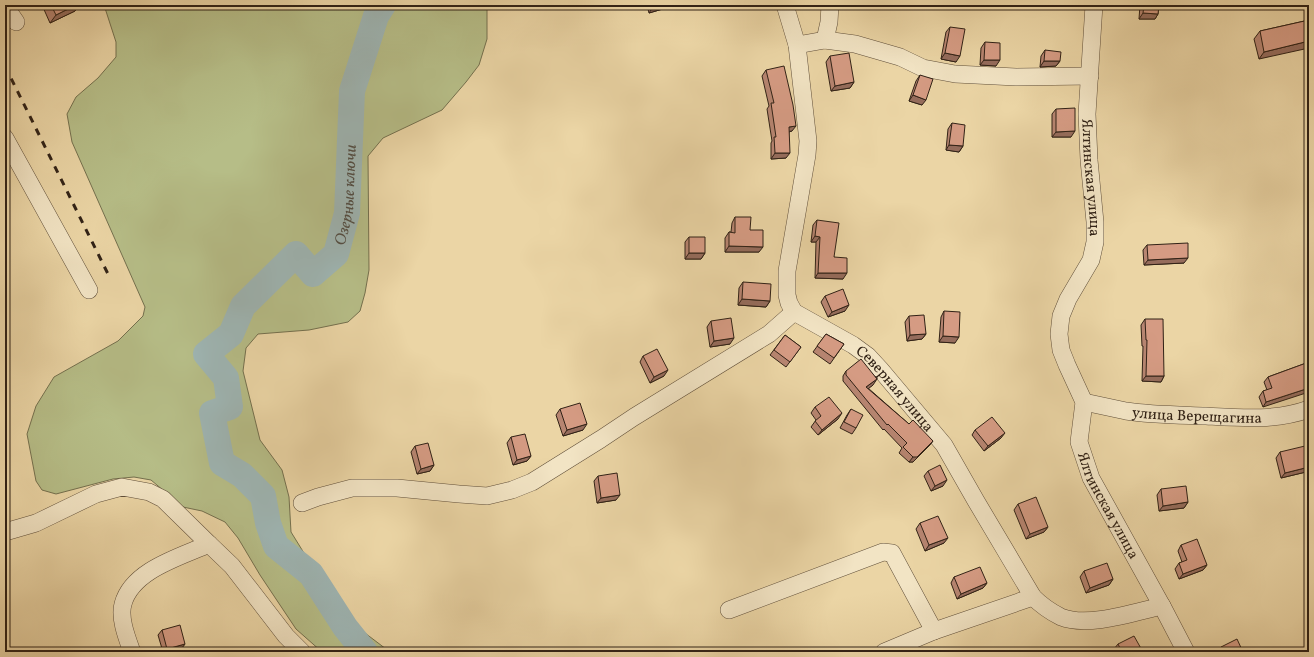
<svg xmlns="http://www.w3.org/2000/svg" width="1314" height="657" viewBox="0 0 1314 657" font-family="Vollkorn,serif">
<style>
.green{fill:#b6bd87;stroke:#74704e}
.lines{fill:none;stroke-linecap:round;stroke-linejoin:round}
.river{stroke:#9eb5b3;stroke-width:26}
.minor-casing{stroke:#604f3a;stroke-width:18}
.minor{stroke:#f2e4c4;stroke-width:17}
.rail{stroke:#312216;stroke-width:3;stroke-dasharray:7 7;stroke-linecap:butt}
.wall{fill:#b78571;stroke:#312216}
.shaded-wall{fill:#956c5c;stroke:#312216}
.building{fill:#d59b83;stroke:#312216}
.labels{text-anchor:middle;stroke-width:3;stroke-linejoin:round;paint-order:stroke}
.street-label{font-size:15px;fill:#312216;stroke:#f2e4c4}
.water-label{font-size:16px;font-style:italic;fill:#524e45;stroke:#f2e4c4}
</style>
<rect width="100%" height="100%" fill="#ebd5a5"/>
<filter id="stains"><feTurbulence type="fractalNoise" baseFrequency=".005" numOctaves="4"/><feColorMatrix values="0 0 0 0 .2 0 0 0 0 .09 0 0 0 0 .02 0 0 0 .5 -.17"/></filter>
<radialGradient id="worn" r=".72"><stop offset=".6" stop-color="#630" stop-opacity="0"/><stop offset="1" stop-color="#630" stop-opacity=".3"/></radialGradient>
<!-- green -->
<path class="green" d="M 104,5 L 487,5 L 487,39 L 479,65 L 466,82 L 442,110 L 383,138 L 368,156 L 369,270 L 365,293 L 360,311 L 348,322 L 309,330 L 258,334 L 246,348 L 243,371 L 260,440 L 282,470 L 289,497 L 291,532 L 312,566 L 357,627 L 390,652 L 322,652 L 296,629 L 260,575 L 238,538 L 225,522 L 202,511 L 183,507 L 151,480 L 134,477 L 113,479 L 56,494 L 42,490 L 36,481 L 27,434 L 36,406 L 54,377 L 118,341 L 143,316 L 145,307 L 72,142 L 67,114 L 76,97 L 98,78 L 116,57 L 116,42 Z"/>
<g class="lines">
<!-- river -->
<path class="river" id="s1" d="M 365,652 L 345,627 L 311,574 L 276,546 L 268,523 L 263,496 L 242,475 L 222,463 L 212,413 L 230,407 L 226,378 L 206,354 L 231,334 L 243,306 L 296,254 L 313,274 L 336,254 L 347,213 L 352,91 L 376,16 L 383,5"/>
<!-- minor casing -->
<g class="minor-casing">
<g id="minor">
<path id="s2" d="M 785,5 L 797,45 L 808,141 L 807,155 L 787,271 L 787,295 L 789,303 L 794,312 L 853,345 L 868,356 L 880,369 L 944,445 L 976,501 L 1033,597 C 1041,605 1051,612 1061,617 C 1088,628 1135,612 1162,606 L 1186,652"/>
<path id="s3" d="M 1094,5 L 1087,114 L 1089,160 L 1095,222 L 1095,242 L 1091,260 L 1068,299 L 1061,316 L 1059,334 L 1061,350 L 1067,365 L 1084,402 L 1079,442 L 1091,478 L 1162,606"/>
<path d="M 5,6 L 16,22"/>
<path d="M 825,40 L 829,22 L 830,5"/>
<path d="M 797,45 L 825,40 L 855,44 L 900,57 L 923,68 L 955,74 L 1016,77 L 1090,76"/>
<path d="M 5,138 L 89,290"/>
<path id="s4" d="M 1084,402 C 1098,405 1112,408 1126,411 C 1152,415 1180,415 1206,416 C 1241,418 1276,421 1309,409"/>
<path d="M 302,503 L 318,497 L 352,488 L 397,488 L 459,494 L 487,496 L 512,490 L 532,482 L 601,439 L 634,417 L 769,334 L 794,312"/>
<path d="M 5,532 L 36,523 L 96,494 L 122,487 L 149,492 L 163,499 L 209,544 C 180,557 132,570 123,604 C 119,618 127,638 132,652"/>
<path d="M 209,544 L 232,566 L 286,636 L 302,652"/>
<path d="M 729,610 L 883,552 L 892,553 L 934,631"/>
<path d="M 884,652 L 934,631 L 1033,597"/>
</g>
</g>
<!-- minor -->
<use href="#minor" class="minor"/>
<!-- rail -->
<path class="rail" d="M 5,66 L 109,276"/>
</g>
<!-- wall -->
<path class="wall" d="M 42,5 L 80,5 L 75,11 L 50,23 Z
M 647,5 L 668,5 L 666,8 L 649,13 Z
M 1140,5 L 1159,5 L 1158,14 L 1155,19 L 1139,19 Z
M 1309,20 L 1259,59 L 1254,39 L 1260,31 Z
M 950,27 L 956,62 L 941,59 L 946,32 Z
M 985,42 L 996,66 L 980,65 L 981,48 Z
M 1045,50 L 1060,61 L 1056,66 L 1040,67 L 1041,56 Z
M 830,56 L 854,82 L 850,88 L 831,91 L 826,62 Z
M 766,70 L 792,131 L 789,132 L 786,158 L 771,159 L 771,143 L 772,141 L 767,109 L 769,106 L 762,76 Z
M 920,75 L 922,105 L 909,101 L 916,81 Z
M 1056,109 L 1071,137 L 1052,137 L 1052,114 Z
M 952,123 L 963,146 L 959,152 L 946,150 L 948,129 Z
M 735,217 L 750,230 L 759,252 L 725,252 L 725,238 L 729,232 L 731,232 L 732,223 Z
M 817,220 L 834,257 L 843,279 L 815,278 L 816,242 L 811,242 L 813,225 Z
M 689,237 L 705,253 L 701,259 L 685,259 L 685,242 Z
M 1147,245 L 1184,263 L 1144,265 L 1143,250 Z
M 743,282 L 770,301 L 766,307 L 738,305 L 739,288 Z
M 825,296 L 845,311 L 828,317 L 821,302 Z
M 944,311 L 955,343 L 939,342 L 941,317 Z
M 909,316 L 926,334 L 922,339 L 907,341 L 905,322 Z
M 1145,319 L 1164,376 L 1161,382 L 1142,381 L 1143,346 L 1142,346 L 1141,325 Z
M 711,321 L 730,344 L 710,347 L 707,327 Z
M 826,334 L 844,344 L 830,364 L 813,352 Z
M 785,335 L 801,347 L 786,367 L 770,355 Z
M 643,356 L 664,376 L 650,383 L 640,362 Z
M 1309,362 L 1263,407 L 1259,397 L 1263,391 L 1267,390 L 1264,382 L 1268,377 Z
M 846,371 L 873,385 L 868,388 L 909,424 L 933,441 L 929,446 L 913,462 L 909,462 L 899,453 L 902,448 L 884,429 L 883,430 L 843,381 L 843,376 Z
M 815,407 L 838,419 L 818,435 L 811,427 L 816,420 L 811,413 Z
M 560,409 L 583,430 L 563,436 L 556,415 Z
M 851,409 L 856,428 L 852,434 L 840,428 L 847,415 Z
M 975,430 L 1001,438 L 984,451 L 972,435 Z
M 511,437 L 531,456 L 527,461 L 513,465 L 507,443 Z
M 415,446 L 434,465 L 430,471 L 417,474 L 411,452 Z
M 1280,452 L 1309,461 L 1309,468 L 1306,472 L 1281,478 L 1276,458 Z
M 928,471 L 943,486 L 931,491 L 924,476 Z
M 598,476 L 616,500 L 597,503 L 594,481 Z
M 1161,489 L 1188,502 L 1184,508 L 1159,511 L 1157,495 Z
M 1018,504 L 1048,527 L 1044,532 L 1026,539 L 1014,510 Z
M 920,523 L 944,543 L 925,551 L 916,529 Z
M 1181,545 L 1207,565 L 1203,570 L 1179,579 L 1175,569 L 1179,563 L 1182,562 L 1178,551 Z
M 1084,571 L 1113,579 L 1109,585 L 1086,593 L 1080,577 Z
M 954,577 L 987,583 L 983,588 L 957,599 L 951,583 Z
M 162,630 L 185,644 L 181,649 L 172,652 L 163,652 L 158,635 Z
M 1118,644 L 1143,652 L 1116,652 L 1114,649 Z
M 1221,647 L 1243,652 L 1217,652 Z"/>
<!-- shaded-wall -->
<path class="shaded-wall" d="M 76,5 L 80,5 L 75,11 L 50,23 L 56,15 Z
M 660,5 L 668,5 L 666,8 L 649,13 L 653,7 Z
M 886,5 L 909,5 L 908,7 L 885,7 Z
M 1143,13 L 1158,14 L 1155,19 L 1139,19 Z
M 1309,41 L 1309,48 L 1259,59 L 1264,52 Z
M 945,53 L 960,56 L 956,62 L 941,59 Z
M 984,60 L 1000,60 L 996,66 L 980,65 Z
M 1044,61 L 1060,61 L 1056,66 L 1040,67 Z
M 854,82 L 850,88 L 831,91 L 835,86 Z
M 913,95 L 926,100 L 922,105 L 909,101 Z
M 796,126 L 792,131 L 785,132 L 789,127 Z
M 1075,131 L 1071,137 L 1052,137 L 1056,132 Z
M 949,145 L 963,146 L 959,152 L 946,150 Z
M 775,153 L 790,153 L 786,158 L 771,159 Z
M 815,236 L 820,237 L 816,242 L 811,242 Z
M 729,246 L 763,247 L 759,252 L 725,252 Z
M 689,253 L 705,253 L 701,259 L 685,259 Z
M 1188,258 L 1184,263 L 1144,265 L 1148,260 Z
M 818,273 L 847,273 L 843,279 L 815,278 Z
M 742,299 L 770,301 L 766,307 L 738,305 Z
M 849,305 L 845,311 L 828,317 L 832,312 Z
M 926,334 L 922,339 L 907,341 L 910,335 Z
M 943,336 L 959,337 L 955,343 L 939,342 Z
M 734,338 L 730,344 L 710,347 L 714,341 Z
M 668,370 L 664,376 L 650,383 L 654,377 Z
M 1146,376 L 1164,376 L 1161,382 L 1142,381 Z
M 877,379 L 873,385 L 863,393 L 866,387 Z
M 1309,388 L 1309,392 L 1263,407 L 1266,402 Z
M 842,413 L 838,419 L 818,435 L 822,430 Z
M 587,424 L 583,430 L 563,436 L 567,430 Z
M 1005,433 L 1001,438 L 984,451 L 988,446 Z
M 933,441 L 929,446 L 913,462 L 909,462 L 913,457 Z
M 531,456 L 527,461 L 513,465 L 517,460 Z
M 434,465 L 430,471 L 417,474 L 421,469 Z
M 1309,467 L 1309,468 L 1306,472 L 1281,478 L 1285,473 Z
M 947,480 L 943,486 L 931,491 L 935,486 Z
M 620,495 L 616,500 L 597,503 L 601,498 Z
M 1188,502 L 1184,508 L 1159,511 L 1163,506 Z
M 1048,527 L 1044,532 L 1026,539 L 1030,534 Z
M 948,538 L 944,543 L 925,551 L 929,545 Z
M 1207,565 L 1203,570 L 1179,579 L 1183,574 Z
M 1113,579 L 1109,585 L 1086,593 L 1090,588 Z
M 987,583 L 983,588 L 957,599 L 961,594 Z
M 185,644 L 181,649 L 172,652 L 165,652 L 167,649 Z"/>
<!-- building -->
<path class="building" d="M 51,5 L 76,5 L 56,15 Z
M 652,5 L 660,5 L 653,7 Z
M 1144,5 L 1159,5 L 1158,14 L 1143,13 Z
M 1309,20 L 1309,41 L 1264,52 L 1260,31 Z
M 950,27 L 965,29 L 960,56 L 945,53 Z
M 985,42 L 1000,43 L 1000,60 L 984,60 Z
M 1045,50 L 1061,52 L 1060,61 L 1044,61 Z
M 849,53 L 854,82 L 835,86 L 830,56 Z
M 784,66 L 793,105 L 796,126 L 789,127 L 790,153 L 775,153 L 774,137 L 776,137 L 771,103 L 774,103 L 766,70 Z
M 920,75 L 933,79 L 926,100 L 913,95 Z
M 1075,108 L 1075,131 L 1056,132 L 1056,109 Z
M 952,123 L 965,125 L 963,146 L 949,145 Z
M 735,217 L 751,217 L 750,230 L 763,230 L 763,247 L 729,246 L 729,232 L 735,233 Z
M 817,220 L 839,223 L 834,257 L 847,258 L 847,273 L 818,273 L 820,237 L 815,236 Z
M 689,237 L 705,237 L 705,253 L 689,253 Z
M 1188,243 L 1188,258 L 1148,260 L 1147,245 Z
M 743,282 L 771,284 L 770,301 L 742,299 Z
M 843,289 L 849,305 L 832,312 L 825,296 Z
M 944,311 L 960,312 L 959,337 L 943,336 Z
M 924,315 L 926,334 L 910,335 L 909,316 Z
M 731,318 L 734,338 L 714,341 L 711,321 Z
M 1145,319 L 1163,319 L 1164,376 L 1146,376 L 1147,340 L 1146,340 Z
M 826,334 L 844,344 L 834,358 L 817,346 Z
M 785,335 L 801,347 L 790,362 L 774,350 Z
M 657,349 L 668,370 L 654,377 L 643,356 Z
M 861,359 L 877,379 L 866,387 L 909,424 L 913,420 L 933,441 L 917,457 L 913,457 L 903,447 L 907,443 L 888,424 L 887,425 L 846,375 L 846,371 Z
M 1309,362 L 1309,388 L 1266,402 L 1263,391 L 1272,388 L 1268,377 Z
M 829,397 L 842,413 L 822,430 L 815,421 L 821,416 L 815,407 Z
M 580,403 L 587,424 L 567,430 L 560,409 Z
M 851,409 L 863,415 L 856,428 L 844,422 Z
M 992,417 L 1005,433 L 988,446 L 975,430 Z
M 525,434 L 531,456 L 517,460 L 511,437 Z
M 428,443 L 434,465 L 421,469 L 415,446 Z
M 1305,446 L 1309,461 L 1309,467 L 1285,473 L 1280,452 Z
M 940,465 L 947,480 L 935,486 L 928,471 Z
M 617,473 L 620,495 L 601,498 L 598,476 Z
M 1186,486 L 1188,502 L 1163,506 L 1161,489 Z
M 1036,497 L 1048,527 L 1030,534 L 1018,504 Z
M 938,516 L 948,538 L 929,545 L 920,523 Z
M 1197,539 L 1207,565 L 1183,574 L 1179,563 L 1187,560 L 1181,545 Z
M 1107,563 L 1113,579 L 1090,588 L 1084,571 Z
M 980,567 L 987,583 L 961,594 L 954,577 Z
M 180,625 L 185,644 L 167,649 L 162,630 Z
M 1134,636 L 1143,652 L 1122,652 L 1118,644 Z
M 1237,639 L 1243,652 L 1223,652 L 1221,647 Z"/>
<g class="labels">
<!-- street labels -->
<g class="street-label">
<text dy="5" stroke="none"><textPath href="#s3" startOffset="173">Ялтинская улица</textPath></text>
<text dy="5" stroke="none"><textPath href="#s2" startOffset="441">Северная улица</textPath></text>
<text dy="5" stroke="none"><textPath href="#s4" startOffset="114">улица Верещагина</textPath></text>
<text dy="5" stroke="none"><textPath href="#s3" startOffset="521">Ялтинская улица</textPath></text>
</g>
<!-- water labels -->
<g class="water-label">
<text dy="6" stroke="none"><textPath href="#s1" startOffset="629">Озерные ключи</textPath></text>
</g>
</g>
<!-- margin -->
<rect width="1314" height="657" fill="none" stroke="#ebd5a5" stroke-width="20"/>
<rect x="6" y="6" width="1302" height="645" fill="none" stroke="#312216" stroke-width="2"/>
<rect x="10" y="10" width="1294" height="637" fill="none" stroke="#312216"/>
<rect width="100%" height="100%" filter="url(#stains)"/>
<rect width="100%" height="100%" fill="url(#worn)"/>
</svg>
